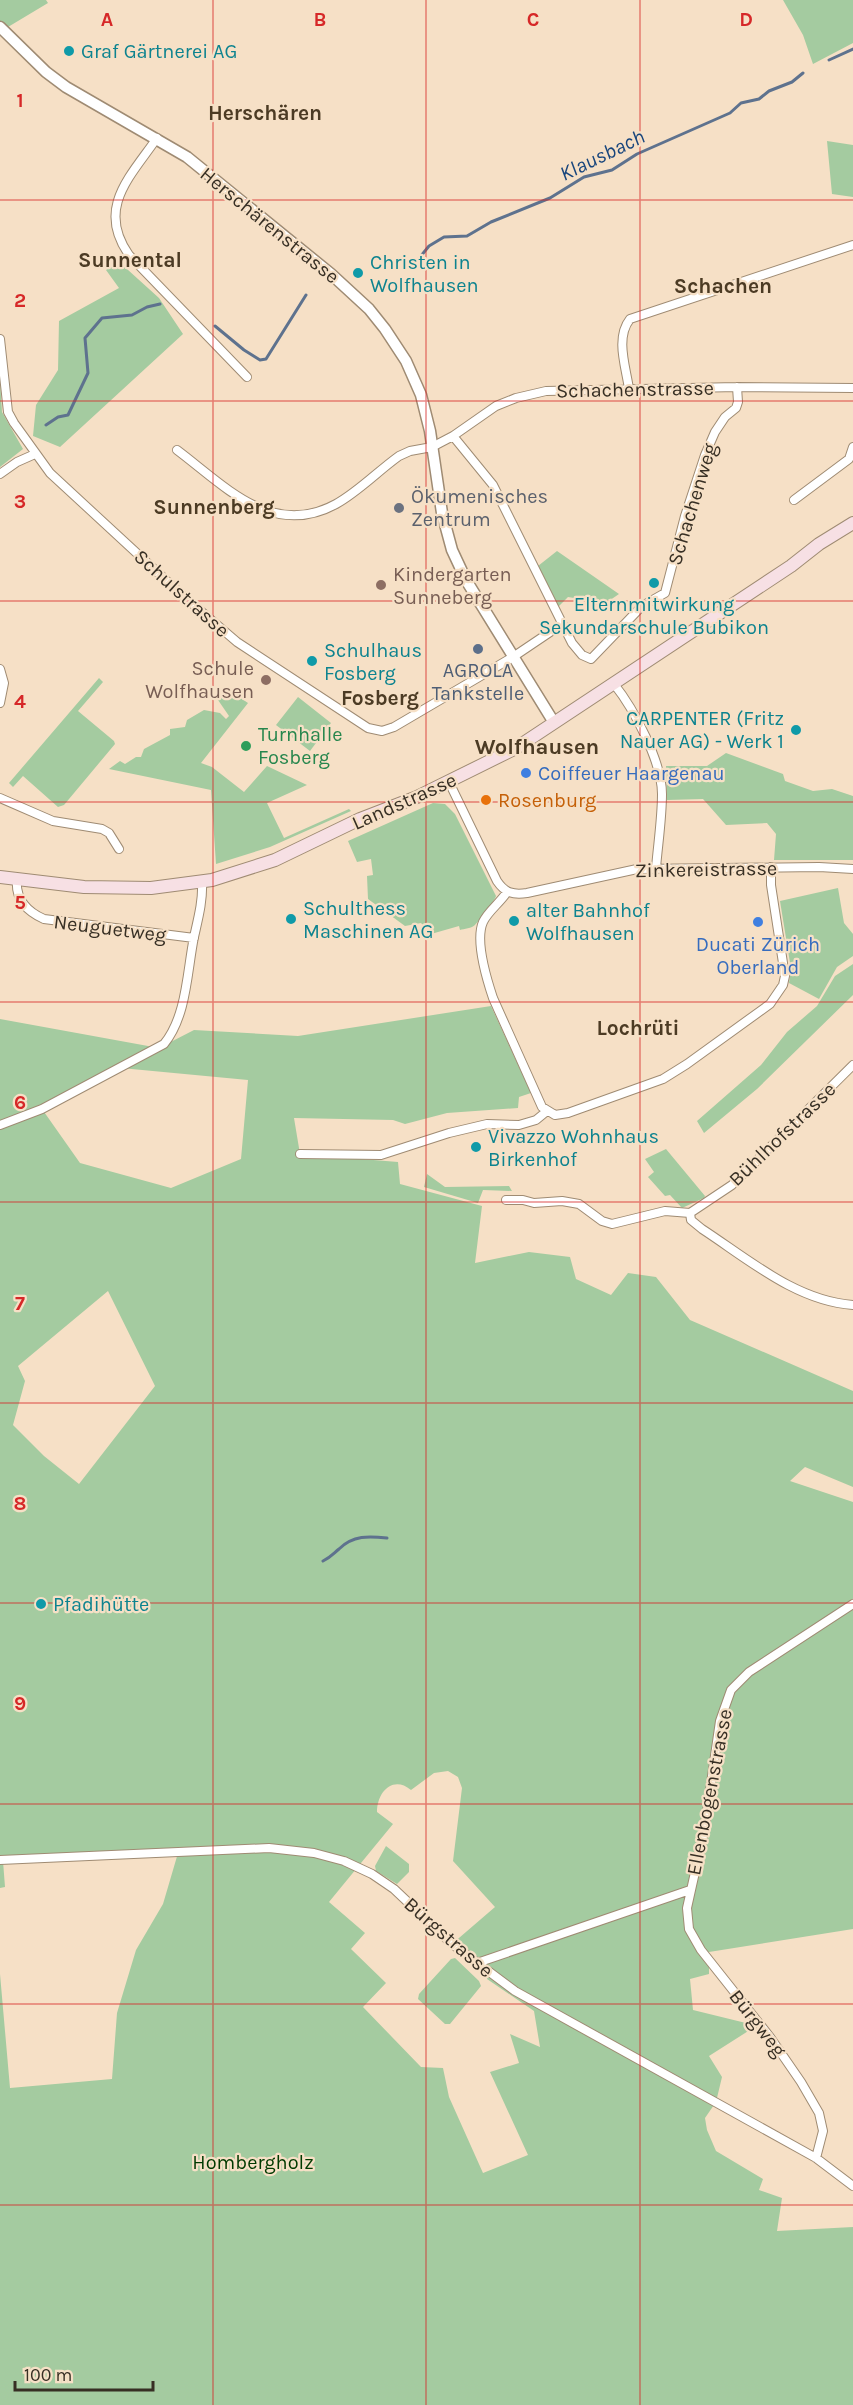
<svg xmlns="http://www.w3.org/2000/svg" width="853" height="2405" viewBox="0 0 853 2405" font-family="Karla,sans-serif">
<style>
.green{fill:#a4cba0;fill-rule:evenodd}
.lines{fill:none;stroke-linecap:round;stroke-linejoin:round}
.stream{stroke:#5e728e;stroke-width:3}
.minor-casing{stroke:#9f8b73;stroke-width:10}
.tertiary-casing{stroke:#9f8b73;stroke-width:13}
.secondary-casing{stroke:#9f8b73;stroke-width:14}
.minor{stroke:#fff;stroke-width:8}
.tertiary{stroke:#fff;stroke-width:10}
.secondary{stroke:#f7e0e4;stroke-width:12}
.grid{fill:none;stroke:#d62828;stroke-width:1.5;stroke-opacity:0.55}
.culture-dot{fill:#0f9aa8;stroke:#f6e0c6;stroke-width:2}
.worship-dot{fill:#6b7280;stroke:#f6e0c6;stroke-width:2}
.education-dot{fill:#8d6e63;stroke:#f6e0c6;stroke-width:2}
.service-dot{fill:#5c6f8a;stroke:#f6e0c6;stroke-width:2}
.leisure-dot{fill:#2e9e5b;stroke:#f6e0c6;stroke-width:2}
.shop-dot{fill:#3f7fe0;stroke:#f6e0c6;stroke-width:2}
.food-dot{fill:#e8710a;stroke:#f6e0c6;stroke-width:2}
.labels{text-anchor:middle;stroke-width:4.5;stroke-linejoin:round;paint-order:stroke}
.culture-label{font-size:20px;fill:#0d838f;stroke:#f6e0c6;text-anchor:start}
.street-label{font-size:20px;fill:#372f24;stroke:#f6e0c6}
.worship-label{font-size:20px;fill:#5b616d;stroke:#f6e0c6;text-anchor:start}
.education-label{font-size:20px;fill:#785e54;stroke:#f6e0c6;text-anchor:start}
.service-label{font-size:20px;fill:#4e5e75;stroke:#f6e0c6}
.leisure-label{font-size:20px;fill:#27864d;stroke:#f6e0c6;text-anchor:start}
.shop-label{font-size:20px;fill:#366cbe;stroke:#f6e0c6;text-anchor:start}
.food-label{font-size:20px;fill:#c56008;stroke:#f6e0c6;text-anchor:start}
.park-label{font-size:20px;fill:#003a00;stroke:#f6e0c6}
.neighbourhood-label{font-size:21px;font-weight:bold;fill:#4c3b24;stroke:#f6e0c6}
.water-label{font-size:21px;font-style:italic;fill:#18457c;stroke:#f6e0c6}
.quarter-label{font-size:22px;font-weight:bold;fill:#4c3b24;stroke:#f6e0c6}
.grid-label{font-size:20px;text-anchor:middle;font-weight:bold;fill:#d62828;stroke:#f6e0c6;stroke-width:4.5;stroke-linejoin:round;paint-order:stroke}
</style>
<rect width="100%" height="100%" fill="#f6e0c6"/>
<!-- green -->
<path class="green" d="M 0,0 L 46,0 L 48,3 L 3,30 L 0,27 Z
M 783,0 L 853,0 L 853,43 L 813,64 L 803,35 Z
M 827,141 L 853,145 L 853,197 L 832,194 Z
M 117,260 L 159,298 L 183,334 L 60,447 L 33,436 L 36,405 L 58,370 L 59,321 L 119,288 L 106,270 Z
M 0,380 L 2,412 L 23,449 L 0,467 Z
M 557,551 L 619,594 L 600,607 L 585,596 L 580,599 L 568,597 L 558,607 L 538,566 Z
M 99,678 L 103,682 L 78,711 L 114,741 L 115,744 L 64,805 L 58,807 L 23,776 L 13,787 L 9,783 Z
M 227,689 L 248,703 L 201,763 L 212,767 L 244,792 L 267,766 L 307,785 L 267,803 L 284,838 L 349,809 L 351,811 L 270,847 L 216,864 L 211,790 L 109,769 L 120,761 L 125,764 L 136,757 L 141,757 L 144,749 L 170,735 L 170,729 L 185,727 L 187,720 L 204,710 L 220,713 L 226,719 L 229,716 L 218,700 Z
M 298,697 L 331,723 L 310,751 L 276,725 Z
M 726,753 L 783,774 L 785,781 L 813,791 L 832,789 L 853,796 L 853,860 L 774,860 L 776,834 L 767,823 L 726,825 L 703,799 L 667,800 L 666,766 L 707,766 Z
M 433,803 L 445,804 L 455,814 L 496,896 C 495,900 479,921 475,925 C 472,928 464,929 460,930 L 459,926 L 431,934 L 421,923 L 405,926 L 368,899 L 367,876 L 373,875 L 371,859 L 357,862 L 348,841 Z
M 838,888 L 844,923 L 853,934 L 853,956 L 837,967 L 819,999 L 789,983 L 791,969 L 780,901 Z
M 853,964 L 853,995 L 757,1089 L 704,1133 L 697,1121 L 761,1065 L 787,1032 L 817,1006 L 835,976 Z
M 491,1006 L 531,1093 L 519,1097 L 518,1108 L 447,1113 L 405,1124 L 393,1120 L 294,1118 L 300,1154 L 398,1162 L 400,1184 L 482,1206 L 475,1263 L 529,1252 L 570,1257 L 576,1279 L 611,1295 L 628,1273 L 656,1277 L 690,1320 L 853,1391 L 853,1487 L 805,1467 L 790,1481 L 853,1502 L 853,1929 L 709,1952 L 709,1974 L 690,1979 L 693,2010 L 750,2024 L 753,2028 L 709,2056 L 722,2077 L 716,2102 L 705,2118 L 707,2130 L 716,2151 L 763,2179 L 759,2190 L 782,2198 L 777,2231 L 853,2227 L 853,2405 L 0,2405 L 0,1974 L 10,2088 L 112,2079 L 117,2013 L 136,1950 L 163,1904 L 178,1853 L 3,1861 L 5,1887 L 0,1888 L 0,1019 L 159,1048 L 194,1030 L 298,1036 ZM 121,1068 L 248,1080 L 241,1159 L 171,1188 L 80,1163 L 42,1109 ZM 108,1291 L 155,1386 L 79,1484 L 44,1456 L 13,1425 L 25,1381 L 18,1366 ZM 448,1771 L 458,1777 L 462,1788 L 453,1861 L 495,1907 L 452,1944 L 487,1971 L 487,1979 L 534,2011 L 540,2047 L 510,2034 L 519,2063 L 490,2072 L 528,2155 L 483,2173 L 449,2097 L 443,2068 L 421,2067 L 363,2007 L 386,1983 L 351,1949 L 365,1933 L 329,1902 L 393,1824 L 377,1812 C 377,1792 393,1775 411,1790 L 434,1773 Z
M 666,1149 L 705,1196 L 704,1198 L 682,1208 L 670,1195 L 665,1196 L 648,1177 L 654,1172 L 645,1159 Z
M 427,1174 L 445,1187 L 509,1186 L 512,1191 L 483,1190 L 478,1203 L 424,1187 Z
M 386,1846 L 409,1864 L 409,1872 L 397,1884 L 376,1871 L 375,1866 Z
M 455,1958 L 479,1981 L 481,1986 L 450,2024 L 445,2024 L 418,1999 L 419,1994 L 451,1959 Z"/>
<g class="lines">
<!-- stream -->
<path class="stream" d="M 829,60 L 853,49
M 416,262 L 429,246 L 444,237 L 467,236 L 491,222 L 550,198 L 584,177 L 612,170 L 637,154 L 730,113 L 741,103 L 759,99 L 769,91 L 792,82 L 803,73
M 215,326 L 244,350 L 260,360 L 266,359 L 306,295
M 46,425 L 58,417 L 68,415 L 88,373 L 85,338 L 102,318 L 132,315 L 147,307 L 160,304
M 323,1561 C 331,1557 333,1554 339,1549 C 353,1535 369,1536 387,1538"/>
<!-- minor casing -->
<g class="minor-casing">
<path id="minor" d="M 157,138 C 130,177 96,208 129,255 L 247,377
M 0,339 L 8,412 L 14,423 L 50,473 L 181,594 L 237,642 L 368,728 L 382,731 L 394,727 L 513,657 L 562,624
M 629,389 C 626,367 615,338 630,319 L 853,245
M 453,436 L 493,485 L 572,643 L 582,655 L 591,659 L 642,606 L 665,593 L 685,516 L 705,455 L 715,432 L 725,417 L 736,408 L 738,402 L 737,387
M 177,450 C 225,486 272,539 336,504 C 358,492 378,471 399,456 L 410,451 L 432,447 L 453,436 L 496,406 L 516,398 L 546,391 L 737,387 L 853,388
M 0,474 L 17,462 L 35,454
M 794,500 L 849,459 L 853,447
M 0,669 L 4,683 L 0,703
M 614,684 C 634,709 662,762 662,794 C 662,818 658,844 656,868
M 449,782 L 497,881 C 505,893 513,895 527,893 L 637,869 L 819,867 L 853,869
M 0,798 L 53,821 L 102,829 L 109,833 L 119,849
M 17,879 C 15,899 26,911 44,919 L 194,938
M 507,892 C 500,903 488,911 483,922 C 475,940 487,980 493,998 L 542,1107 L 555,1115 L 568,1113 L 663,1079 L 687,1064 L 770,1004 L 783,985 L 785,976 L 771,885 L 771,867
M 853,1065 L 732,1185 L 690,1213 L 691,1220 L 702,1229 C 748,1259 796,1301 853,1305
M 0,1125 L 42,1109 L 164,1044 C 187,1016 187,971 194,937 C 198,919 203,901 202,882
M 300,1154 L 381,1155 L 449,1133 L 487,1124 L 519,1125 L 536,1120 L 547,1111
M 506,1200 L 523,1200 L 534,1203 L 562,1201 L 579,1204 L 602,1221 L 612,1224 L 665,1211 L 690,1213
M 0,1860 L 269,1848 L 314,1853 L 344,1861 L 372,1874 L 394,1889 L 452,1944 L 515,1991 L 816,2158 L 853,2186
M 477,1963 L 690,1890
M 816,2158 L 823,2131 L 819,2113 L 801,2082 L 770,2037 L 701,1950 L 689,1929 L 687,1908 L 704,1832 L 720,1721 L 731,1690 L 749,1672 L 853,1604"/>
</g>
<!-- tertiary casing -->
<g class="tertiary-casing">
<path id="tertiary" d="M 0,27 L 46,72 L 66,87 L 187,157 L 331,274 L 369,309 L 385,329 L 406,361 L 421,395 L 430,431 L 442,513 L 452,550 L 466,580 L 553,721"/>
</g>
<!-- secondary casing -->
<g class="secondary-casing">
<path id="secondary" d="M 0,877 L 84,887 L 151,888 L 212,880 L 275,860 L 360,819 L 417,797 L 516,748 L 791,566 L 819,544 L 853,523"/>
</g>
<!-- minor -->
<use href="#minor" class="minor"/>
<!-- tertiary -->
<use href="#tertiary" class="tertiary"/>
<!-- secondary -->
<use href="#secondary" class="secondary"/>
</g>
<!-- grid -->
<path class="grid" d="M 213,0 L 213,2405M 426,0 L 426,2405M 640,0 L 640,2405M 0,200 L 853,200M 0,401 L 853,401M 0,601 L 853,601M 0,802 L 853,802M 0,1002 L 853,1002M 0,1202 L 853,1202M 0,1403 L 853,1403M 0,1603 L 853,1603M 0,1804 L 853,1804M 0,2004 L 853,2004M 0,2205 L 853,2205"/>
<!-- markers -->
<g class="culture-dot">
<circle cx="69" cy="51" r="6"/>
<circle cx="358" cy="273" r="6"/>
<circle cx="654" cy="583" r="6"/>
<circle cx="312" cy="661" r="6"/>
<circle cx="796" cy="730" r="6"/>
<circle cx="291" cy="919" r="6"/>
<circle cx="514" cy="921" r="6"/>
<circle cx="476" cy="1147" r="6"/>
<circle cx="41" cy="1604" r="6"/>
</g>
<circle class="worship-dot" cx="399" cy="508" r="6"/>
<g class="education-dot">
<circle cx="381" cy="585" r="6"/>
<circle cx="266" cy="680" r="6"/>
</g>
<circle class="service-dot" cx="478" cy="649" r="6"/>
<circle class="leisure-dot" cx="246" cy="746" r="6"/>
<g class="shop-dot">
<circle cx="526" cy="773" r="6"/>
<circle cx="758" cy="922" r="6"/>
</g>
<circle class="food-dot" cx="486" cy="800" r="6"/>
<g class="labels">
<!-- culture labels -->
<g class="culture-label">
<text x="81" y="58">Graf Gärtnerei AG</text>
<text x="370" y="269">Christen in<tspan x="370" dy="23">Wolfhausen</tspan></text>
<text x="654" y="611" text-anchor="middle">Elternmitwirkung<tspan x="654" dy="23">Sekundarschule Bubikon</tspan></text>
<text x="324" y="657">Schulhaus<tspan x="324" dy="23">Fosberg</tspan></text>
<text x="784" y="725" text-anchor="end">CARPENTER (Fritz<tspan x="784" dy="23">Nauer AG) - Werk 1</tspan></text>
<text x="303" y="915">Schulthess<tspan x="303" dy="23">Maschinen AG</tspan></text>
<text x="526" y="917">alter Bahnhof<tspan x="526" dy="23">Wolfhausen</tspan></text>
<text x="488" y="1143">Vivazzo Wohnhaus<tspan x="488" dy="23">Birkenhof</tspan></text>
<text x="53" y="1611">Pfadihütte</text>
</g>
<!-- street labels -->
<g class="street-label">
<text transform="translate(270 225) rotate(39)" y="7">Herschärenstrasse</text>
<text transform="translate(635 389) rotate(-1)" y="7">Schachenstrasse</text>
<text transform="translate(692 504) rotate(-73)" y="7">Schachenweg</text>
<text transform="translate(182 593) rotate(42)" y="7">Schulstrasse</text>
<text transform="translate(404 801) rotate(-24)" y="7">Landstrasse</text>
<text transform="translate(706 869) rotate(-1)" y="7">Zinkereistrasse</text>
<text transform="translate(110 928) rotate(7)" y="7">Neuguetweg</text>
<text transform="translate(782 1134) rotate(-44)" y="7">Bühlhofstrasse</text>
<text transform="translate(709 1792) rotate(-79)" y="7">Ellenbogenstrasse</text>
<text transform="translate(449 1937) rotate(41)" y="7">Bürgstrasse</text>
<text transform="translate(758 2023) rotate(52)" y="7">Bürgweg</text>
</g>
<!-- worship labels -->
<g class="worship-label">
<text x="411" y="503">Ökumenisches<tspan x="411" dy="23">Zentrum</tspan></text>
</g>
<!-- education labels -->
<g class="education-label">
<text x="393" y="581">Kindergarten<tspan x="393" dy="23">Sunneberg</tspan></text>
<text x="254" y="675" text-anchor="end">Schule<tspan x="254" dy="23">Wolfhausen</tspan></text>
</g>
<!-- service labels -->
<g class="service-label">
<text x="478" y="677">AGROLA<tspan x="478" dy="23">Tankstelle</tspan></text>
</g>
<!-- leisure labels -->
<g class="leisure-label">
<text x="258" y="741">Turnhalle<tspan x="258" dy="23">Fosberg</tspan></text>
</g>
<!-- shop labels -->
<g class="shop-label">
<text x="538" y="780">Coiffeuer Haargenau</text>
<text x="758" y="951" text-anchor="middle">Ducati Zürich<tspan x="758" dy="23">Oberland</tspan></text>
</g>
<!-- food labels -->
<g class="food-label">
<text x="498" y="807">Rosenburg</text>
</g>
<!-- park labels -->
<g class="park-label">
<text x="253" y="2169">Hombergholz</text>
</g>
<!-- neighbourhood labels -->
<g class="neighbourhood-label">
<text x="265" y="120">Herschären</text>
<text x="130" y="267">Sunnental</text>
<text x="723" y="293">Schachen</text>
<text x="214" y="514">Sunnenberg</text>
<text x="380" y="705">Fosberg</text>
<text x="638" y="1035">Lochrüti</text>
</g>
<!-- water labels -->
<g class="water-label">
<text transform="translate(602 155) rotate(-26)" y="7">Klausbach</text>
</g>
<!-- quarter labels -->
<g class="quarter-label">
<text x="537" y="754">Wolfhausen</text>
</g>
</g>
<g class="grid-label">
<text x="107" y="26">A</text>
<text x="320" y="26">B</text>
<text x="533" y="26">C</text>
<text x="746" y="26">D</text>
<text x="20" y="107">1</text>
<text x="20" y="307">2</text>
<text x="20" y="508">3</text>
<text x="20" y="708">4</text>
<text x="20" y="909">5</text>
<text x="20" y="1109">6</text>
<text x="20" y="1310">7</text>
<text x="20" y="1510">8</text>
<text x="20" y="1710">9</text>
</g>
<!-- scale -->
<path d="M15 2381v9h138v-9" fill="none" stroke="#372f24" stroke-width="3"/>
<text x="24" y="2381" font-size="18" fill="#372f24" stroke="#f6e0c6" stroke-width="4.5" paint-order="stroke">100 m</text>
</svg>
